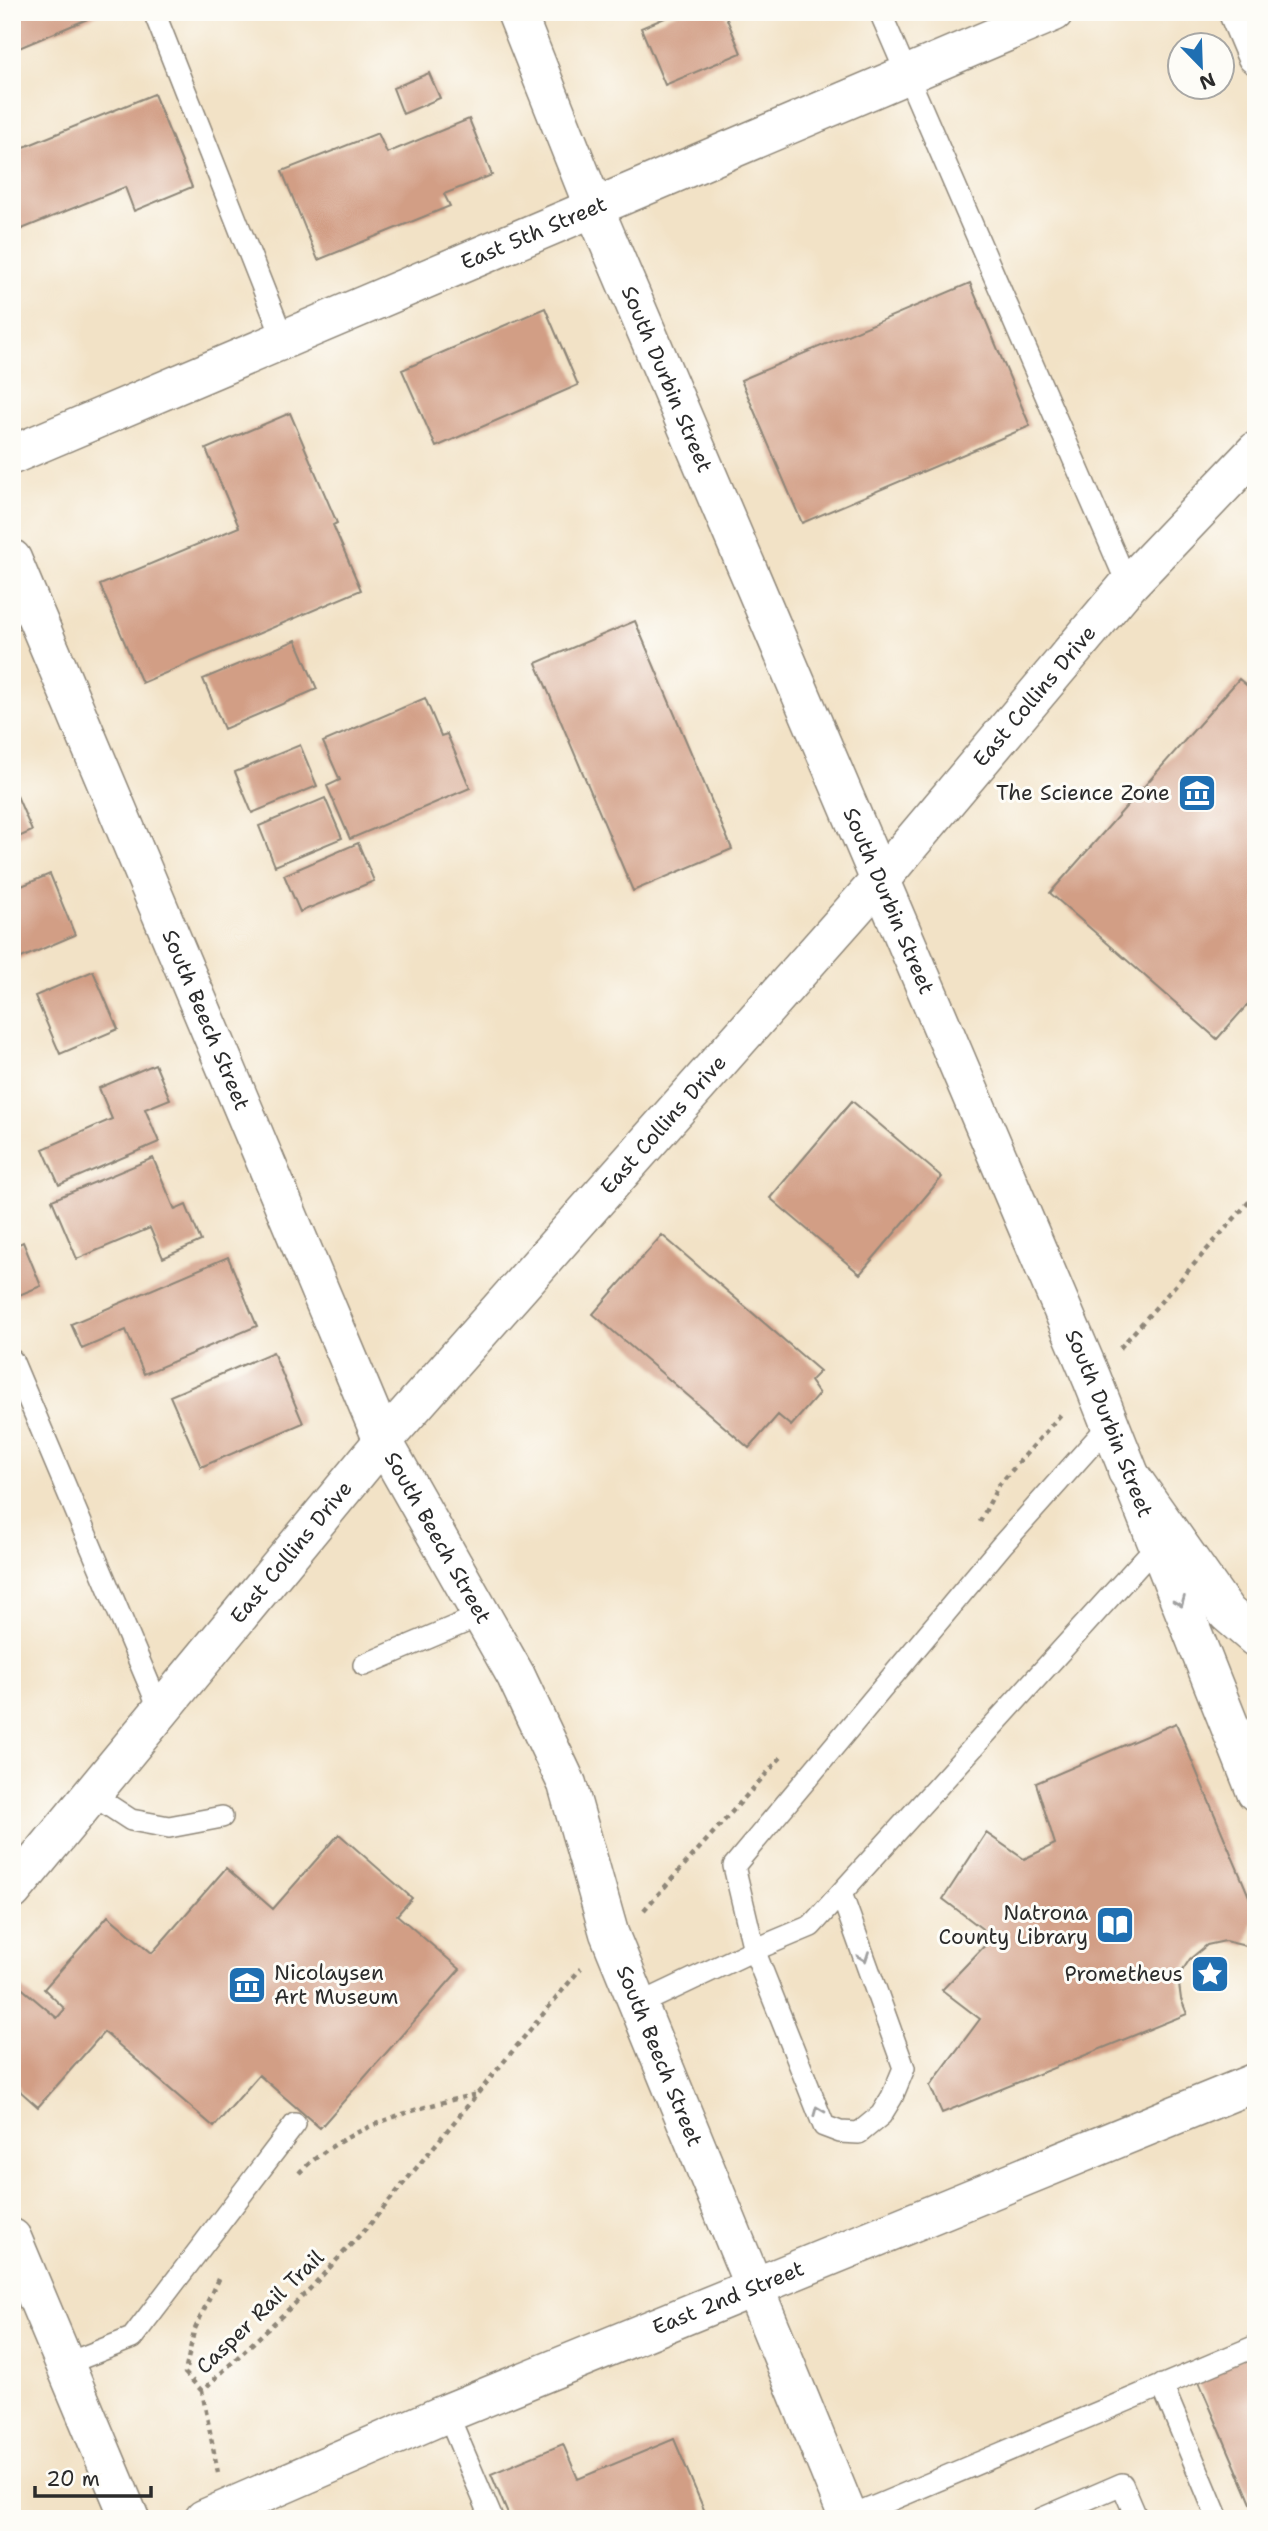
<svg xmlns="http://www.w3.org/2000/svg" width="1268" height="2531" viewBox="0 0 1268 2531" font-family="'Shantell Sans',sans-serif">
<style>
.building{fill:#d29e85}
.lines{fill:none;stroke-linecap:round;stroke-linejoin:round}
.service-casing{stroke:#8e8678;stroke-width:24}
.minor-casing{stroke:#8e8678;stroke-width:41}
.secondary-casing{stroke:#8e8678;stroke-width:41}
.path{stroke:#8e8678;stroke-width:4.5;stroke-dasharray:5 5;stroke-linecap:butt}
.service{stroke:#fff;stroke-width:21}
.minor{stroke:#fff;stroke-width:38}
.secondary{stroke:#fff;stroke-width:38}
.oneway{stroke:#a0a0a0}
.labels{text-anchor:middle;stroke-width:6;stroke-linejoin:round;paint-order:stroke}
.street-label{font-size:21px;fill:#2b2b2b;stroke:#fdfcf7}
.poi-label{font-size:21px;fill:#2b2b2b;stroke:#fdfcf7;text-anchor:end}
</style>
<rect width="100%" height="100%" fill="#fdfcf7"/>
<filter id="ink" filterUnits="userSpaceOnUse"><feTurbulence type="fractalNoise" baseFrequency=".0143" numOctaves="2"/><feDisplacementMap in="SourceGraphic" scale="14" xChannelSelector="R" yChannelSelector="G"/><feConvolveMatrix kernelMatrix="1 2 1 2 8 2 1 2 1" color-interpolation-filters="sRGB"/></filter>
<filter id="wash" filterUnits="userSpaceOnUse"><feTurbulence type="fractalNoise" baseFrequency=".00686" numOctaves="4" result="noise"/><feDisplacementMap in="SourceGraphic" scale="28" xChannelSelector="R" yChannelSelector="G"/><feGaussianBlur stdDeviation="1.57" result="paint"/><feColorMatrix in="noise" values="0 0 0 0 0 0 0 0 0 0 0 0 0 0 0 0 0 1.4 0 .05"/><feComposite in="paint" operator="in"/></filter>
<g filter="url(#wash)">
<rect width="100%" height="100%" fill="#f2e2c6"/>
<g id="blocks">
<!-- building -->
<path class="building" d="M 12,12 L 104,12 L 12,51 Z
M 679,12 L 724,12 L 741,53 L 665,85 L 641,28 Z
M 429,73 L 440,98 L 403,114 L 393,88 Z
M 154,94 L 192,187 L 134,211 L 125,187 L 12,233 L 12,152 Z
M 469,119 L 492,175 L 444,194 L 450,206 L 318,260 L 282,171 L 378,133 L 387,153 Z
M 970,283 L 1030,426 L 802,523 L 741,380 Z
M 545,308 L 578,385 L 436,447 L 402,370 Z
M 290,413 L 337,523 L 333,525 L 361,590 L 142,683 L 100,585 L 239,527 L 206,449 Z
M 635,621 L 732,849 L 633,891 L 536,663 Z
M 296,640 L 317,689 L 224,729 L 203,679 Z
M 1239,679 L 1256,693 L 1256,995 L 1217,1039 L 1050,893 Z
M 425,698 L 441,736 L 447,734 L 470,788 L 350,839 L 327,786 L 340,780 L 323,742 Z
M 300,745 L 317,786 L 252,813 L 235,772 Z
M 12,784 L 32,831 L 12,840 Z
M 325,798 L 342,838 L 275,866 L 259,826 Z
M 358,843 L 374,881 L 300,912 L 284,875 Z
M 50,874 L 75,935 L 12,962 L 12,890 Z
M 93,971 L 118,1029 L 60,1054 L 35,996 Z
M 155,1064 L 170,1099 L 145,1109 L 159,1142 L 59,1185 L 43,1149 L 112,1119 L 99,1088 Z
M 852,1101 L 942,1177 L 860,1274 L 770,1198 Z
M 153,1158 L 175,1210 L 186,1205 L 201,1241 L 163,1258 L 150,1228 L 77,1259 L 52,1200 Z
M 662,1235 L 820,1371 L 810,1381 L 819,1394 L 791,1426 L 778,1415 L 749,1448 L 593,1314 Z
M 23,1242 L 41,1286 L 12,1298 L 12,1247 Z
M 228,1257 L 257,1326 L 144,1374 L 126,1330 L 82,1349 L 71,1324 Z
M 273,1352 L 303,1423 L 201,1467 L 170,1396 Z
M 1176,1723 L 1256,1913 L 1246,1946 L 1225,1941 L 1207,1945 L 1190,1959 L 1178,1977 L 1181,1999 L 1187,2014 L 942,2113 L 930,2086 L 980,2019 L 942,1990 L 993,1937 L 943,1899 L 986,1833 L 1024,1859 L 1055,1844 L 1036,1783 Z
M 339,1834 L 412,1898 L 397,1915 L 460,1969 L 320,2128 L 259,2075 L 214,2127 L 104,2032 L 38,2107 L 21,2092 L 12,2072 L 12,1980 L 57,2018 L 65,2009 L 44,1989 L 108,1916 L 152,1953 L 226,1868 L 273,1909 Z
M 1256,2352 L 1256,2515 L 1197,2377 Z
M 674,2439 L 708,2519 L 510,2519 L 491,2474 L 563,2444 L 578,2479 Z"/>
</g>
</g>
<g filter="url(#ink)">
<use href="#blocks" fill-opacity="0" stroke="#8e8678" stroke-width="2"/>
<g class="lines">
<!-- service casing -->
<g class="service-casing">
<path id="service" d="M 154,12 L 284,341
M 880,12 L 1128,585
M 12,1360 L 160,1710
M 364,1665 L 482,1615
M 91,1794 L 131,1820 L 169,1827 L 222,1817
M 841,1893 L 904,2068 L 892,2097 L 881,2115 L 859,2133 L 840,2132 L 824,2126 L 754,1950 L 734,1866 L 1002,1545 L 1110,1424
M 638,2005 L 754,1950 L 811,1926 L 1157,1545
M 66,2364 L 132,2338 L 295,2124
M 1162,2385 L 1218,2519
M 447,2413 L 492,2519
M 848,2518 L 1256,2346
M 1041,2519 L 1122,2484 L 1137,2519"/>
</g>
<!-- minor casing -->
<g class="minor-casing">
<g id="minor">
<path id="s1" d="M 516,12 L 594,208 L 1092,1379 L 1256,1792"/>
<path id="s2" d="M 12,455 L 1054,12"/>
<path id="s3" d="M 12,559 L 383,1441 L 516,1676 L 567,1784 L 609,1933 L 849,2519"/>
<path id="s4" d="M 12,1891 L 383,1441 L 880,880 L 1128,585 L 1256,451"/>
<path d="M 12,2238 L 130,2519"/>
</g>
</g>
<!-- secondary casing -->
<g class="secondary-casing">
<g id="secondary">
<path d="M 1238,12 L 1256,55"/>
<path d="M 1127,1471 L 1227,1613 L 1256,1638"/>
<path id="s5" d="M 204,2519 L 447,2413 L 1256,2082"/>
</g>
</g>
<!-- path -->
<path class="path" d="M 1120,1348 L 1256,1194
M 980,1522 L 998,1486 L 1063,1412
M 644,1910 L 783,1755
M 299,2173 C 345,2127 415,2108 477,2094
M 202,2391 L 185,2373 L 194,2331 L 218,2279
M 218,2473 L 202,2391 L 306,2293 L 371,2223 L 581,1968"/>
<!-- service -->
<use href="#service" class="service"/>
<!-- minor -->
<use href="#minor" class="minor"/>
<!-- secondary -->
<use href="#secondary" class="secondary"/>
</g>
<!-- one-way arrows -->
<defs><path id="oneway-chevron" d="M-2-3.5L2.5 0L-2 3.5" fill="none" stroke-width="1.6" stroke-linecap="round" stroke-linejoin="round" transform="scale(1.75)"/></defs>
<g class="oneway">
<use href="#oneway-chevron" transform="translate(1180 1602) rotate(68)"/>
<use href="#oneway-chevron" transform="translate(864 1957) rotate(70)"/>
<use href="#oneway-chevron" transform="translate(818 2111) rotate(-112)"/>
</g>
</g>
<!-- icons -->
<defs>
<g id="museum-square" transform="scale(2.0125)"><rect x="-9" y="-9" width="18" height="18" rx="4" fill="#1f6fb2" stroke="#fdfcf7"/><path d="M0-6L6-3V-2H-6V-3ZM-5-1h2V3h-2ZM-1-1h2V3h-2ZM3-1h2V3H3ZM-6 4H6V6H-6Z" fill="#fff"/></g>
<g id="library-square" transform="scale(2.0125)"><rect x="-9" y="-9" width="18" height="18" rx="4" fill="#1f6fb2" stroke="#fdfcf7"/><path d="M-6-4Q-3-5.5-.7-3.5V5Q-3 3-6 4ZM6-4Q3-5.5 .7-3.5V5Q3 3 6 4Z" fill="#fff"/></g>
<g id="sight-square" transform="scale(2.0125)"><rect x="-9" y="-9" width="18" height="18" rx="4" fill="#1f6fb2" stroke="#fdfcf7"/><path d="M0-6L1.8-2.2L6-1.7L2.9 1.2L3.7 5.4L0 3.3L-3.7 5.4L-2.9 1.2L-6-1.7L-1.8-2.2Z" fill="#fff"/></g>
</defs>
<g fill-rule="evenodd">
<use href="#museum-square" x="1197" y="793"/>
<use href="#library-square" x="1115" y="1925"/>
<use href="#sight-square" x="1210" y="1974"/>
<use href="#museum-square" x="247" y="1985"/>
</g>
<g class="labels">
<!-- street labels -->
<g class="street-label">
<text dy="7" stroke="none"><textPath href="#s2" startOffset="567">East 5th Street</textPath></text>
<text dy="7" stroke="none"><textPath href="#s1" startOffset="397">South Durbin Street</textPath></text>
<text dy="7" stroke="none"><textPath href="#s4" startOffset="1573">East Collins Drive</textPath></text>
<text dy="7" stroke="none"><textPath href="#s1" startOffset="964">South Durbin Street</textPath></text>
<text dy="7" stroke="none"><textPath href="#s3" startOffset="500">South Beech Street</textPath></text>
<text dy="7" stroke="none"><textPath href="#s4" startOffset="1006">East Collins Drive</textPath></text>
<text dy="7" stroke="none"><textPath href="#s1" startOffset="1531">South Durbin Street</textPath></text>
<text dy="7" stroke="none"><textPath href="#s3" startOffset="1068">South Beech Street</textPath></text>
<text dy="7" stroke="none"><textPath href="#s4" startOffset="439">East Collins Drive</textPath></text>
<text dy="7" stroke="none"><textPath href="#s3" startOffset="1634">South Beech Street</textPath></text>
<text dy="7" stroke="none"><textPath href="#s5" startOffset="569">East 2nd Street</textPath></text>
<text transform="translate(260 2312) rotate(-44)" y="7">Casper Rail Trail</text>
</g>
<!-- poi labels -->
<g class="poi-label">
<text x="1170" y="800">The Science Zone</text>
<text x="1088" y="1920">Natrona<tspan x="1088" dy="24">County Library</tspan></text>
<text x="274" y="1980" text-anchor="start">Nicolaysen<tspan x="274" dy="24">Art Museum</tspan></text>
<text x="1183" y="1981">Prometheus</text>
</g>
</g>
<!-- margin -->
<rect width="1268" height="2531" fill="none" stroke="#fdfcf7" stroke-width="42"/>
<!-- north arrow -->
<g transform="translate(1201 66) rotate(157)"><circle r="33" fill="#fdfcf7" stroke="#a9a8a5" stroke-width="2"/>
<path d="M0-5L12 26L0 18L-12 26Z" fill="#1f6fb2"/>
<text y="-10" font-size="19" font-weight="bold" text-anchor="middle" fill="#2b2b2b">N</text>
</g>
<!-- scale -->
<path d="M35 2486v10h116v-10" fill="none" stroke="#2b2b2b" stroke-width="3.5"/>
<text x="46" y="2486" font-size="21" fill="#2b2b2b" stroke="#fdfcf7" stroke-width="5" paint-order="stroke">20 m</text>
</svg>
